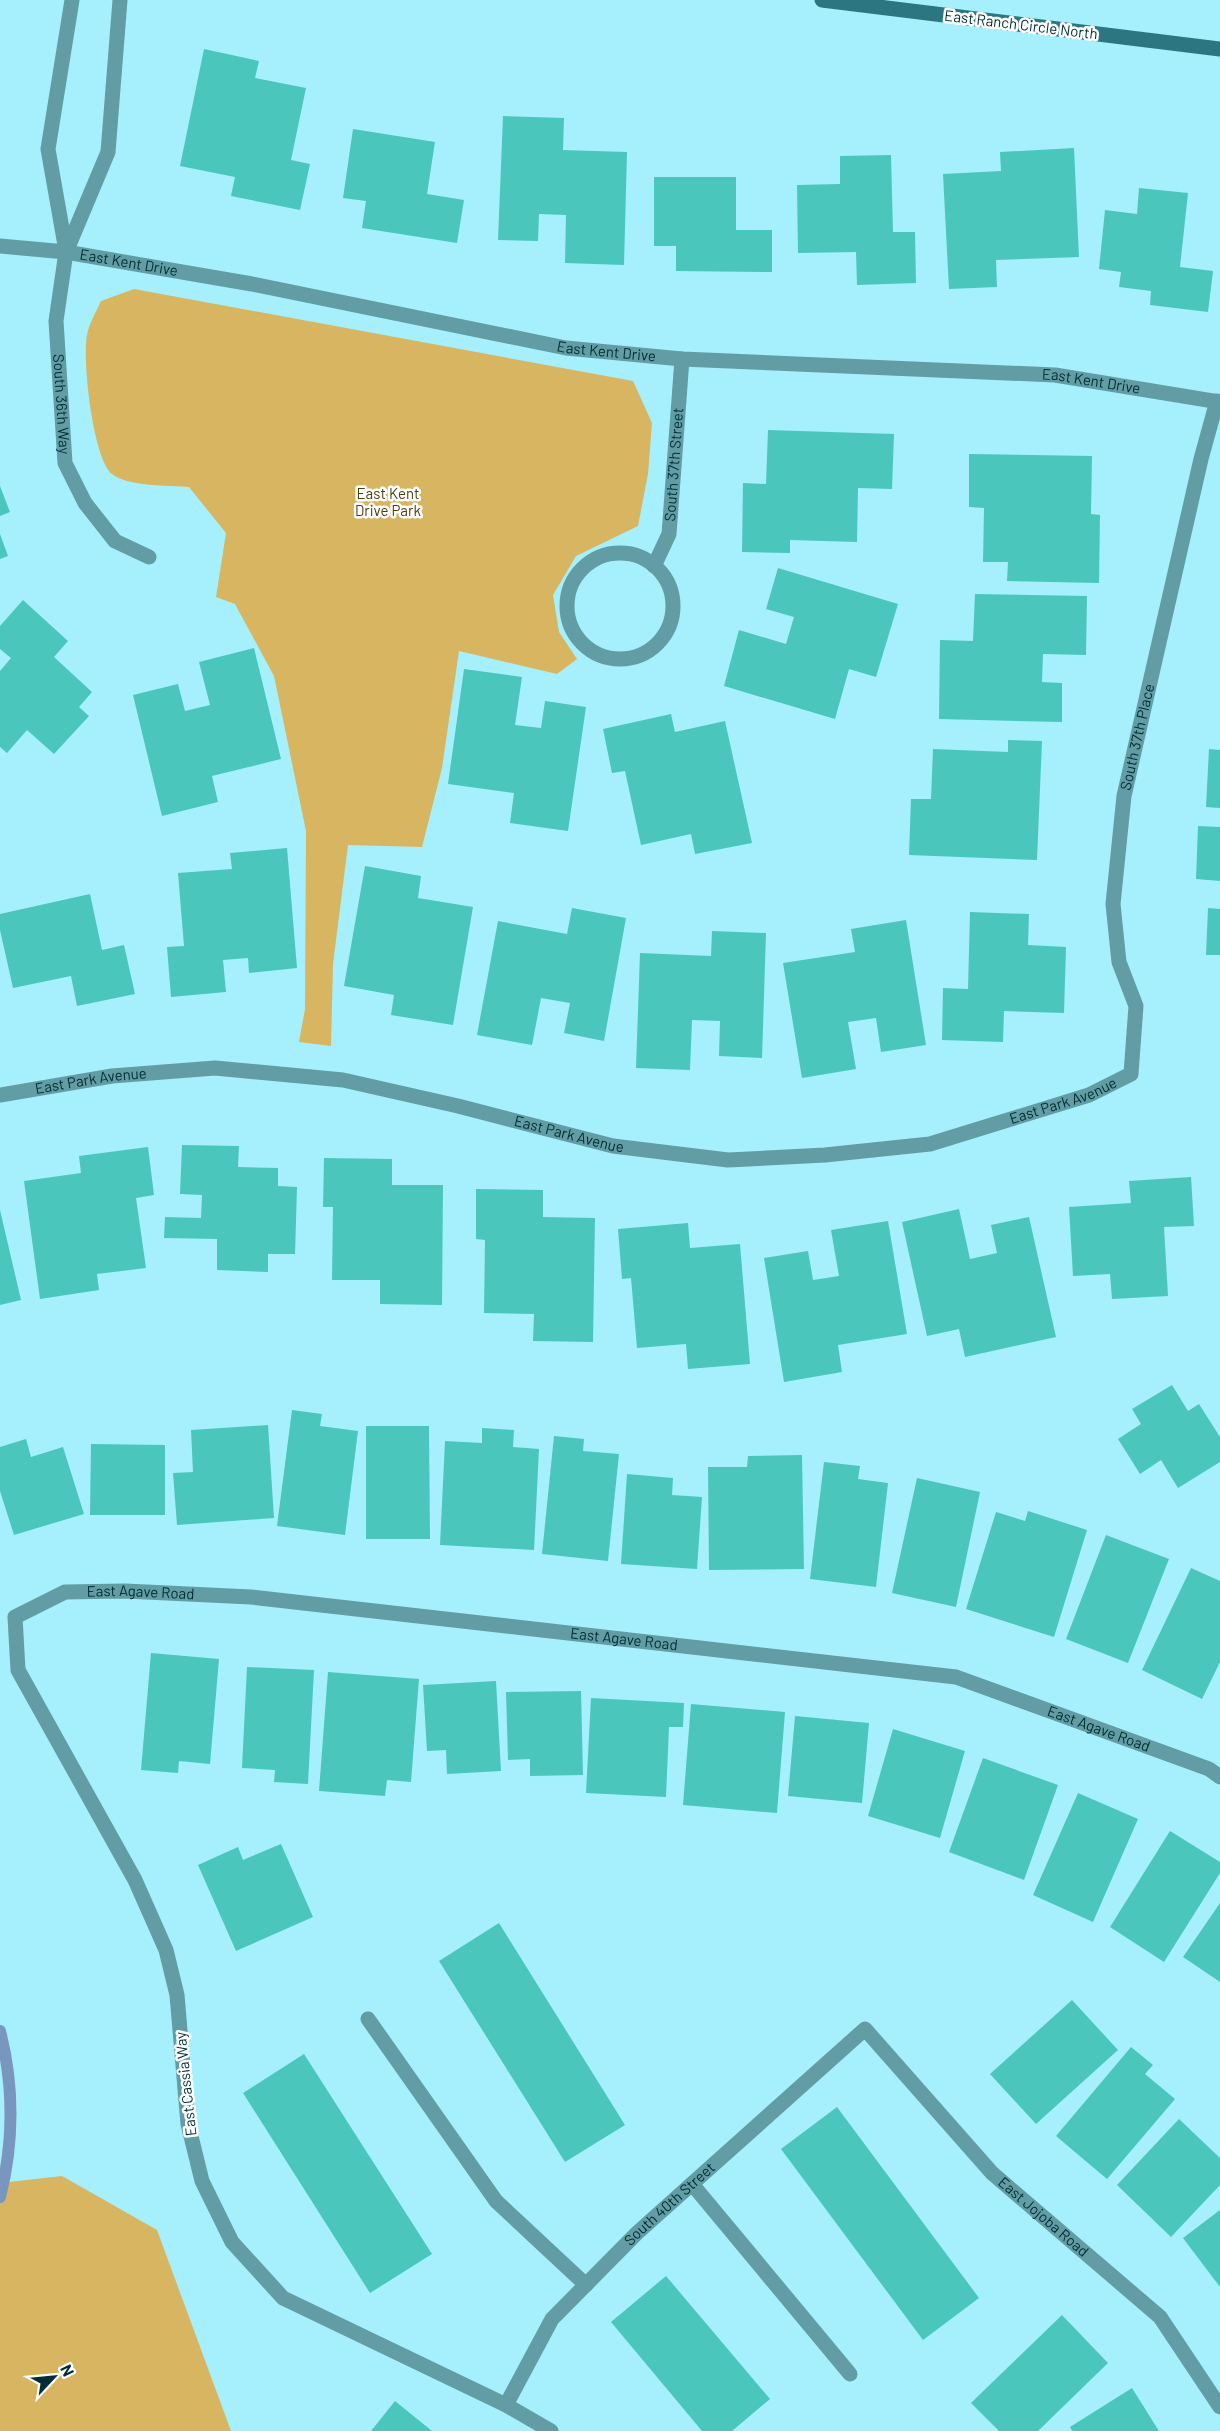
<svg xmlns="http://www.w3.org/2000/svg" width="1220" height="2431" viewBox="0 0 1220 2431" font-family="Barlow,sans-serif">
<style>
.green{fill:#d7b561}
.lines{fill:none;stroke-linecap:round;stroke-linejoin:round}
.stream{stroke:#7996be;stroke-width:12}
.building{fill:#4bc6bc}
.lane{stroke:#629ca4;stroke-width:15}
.street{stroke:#629ca4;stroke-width:15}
.secondary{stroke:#2b7681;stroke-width:15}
.labels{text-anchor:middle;stroke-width:5;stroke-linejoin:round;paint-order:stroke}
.street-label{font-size:15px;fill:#002d33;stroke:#fff}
.park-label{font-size:15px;fill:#4e3d0e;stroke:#fff}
</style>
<rect width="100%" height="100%" fill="#a5f0fc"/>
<!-- green -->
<path class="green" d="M 134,289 L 633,381 L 652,423 L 648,474 L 638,526 L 576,556 L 553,595 L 559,632 L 577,659 L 557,674 L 459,651 L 442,768 L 422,847 L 348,845 L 333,964 L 331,1046 L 299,1042 L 305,1009 L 306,831 L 274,676 L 235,604 L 216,597 L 226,533 L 189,487 C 168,485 128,487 112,474 C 93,459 82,359 87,335 C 89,324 96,312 101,301 Z
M 62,2176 L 157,2230 L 231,2431 L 0,2431 L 0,2183 Z"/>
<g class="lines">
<!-- stream -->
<path class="stream" d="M 0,2031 C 14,2085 14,2143 0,2197"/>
</g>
<!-- building -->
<path class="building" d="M 204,49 L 259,61 L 255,78 L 306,88 L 291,160 L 310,164 L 300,210 L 231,196 L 235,177 L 180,166 Z
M 503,116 L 564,118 L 563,150 L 627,152 L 624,265 L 565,263 L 566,215 L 539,214 L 538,241 L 498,240 Z
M 353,129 L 435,142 L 427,194 L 464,200 L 457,243 L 362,228 L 366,201 L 343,198 Z
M 1074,148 L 1079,257 L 996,260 L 997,287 L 949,289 L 943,174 L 1001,171 L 1000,152 Z
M 891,155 L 893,232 L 915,232 L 916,283 L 857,285 L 856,252 L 798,253 L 797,185 L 840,184 L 840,156 Z
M 654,177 L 736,177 L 736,230 L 772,230 L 772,272 L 676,271 L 676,246 L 654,246 Z
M 1139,188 L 1188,193 L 1180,267 L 1213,271 L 1208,312 L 1150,305 L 1151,291 L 1119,287 L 1121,272 L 1099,269 L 1105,210 L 1137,214 Z
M 768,430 L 894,434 L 892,489 L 858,488 L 857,542 L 790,540 L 790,553 L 742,552 L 743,483 L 766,484 Z
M 969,454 L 1092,456 L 1091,514 L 1100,515 L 1099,583 L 1007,581 L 1008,562 L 983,562 L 984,508 L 969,507 Z
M 0,486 L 10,512 L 0,516 Z
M 0,534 L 8,556 L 0,559 Z
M 778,568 L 898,604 L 876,677 L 849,669 L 835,719 L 724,686 L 739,630 L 786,644 L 794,617 L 766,609 Z
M 975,594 L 1087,596 L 1086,655 L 1043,654 L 1042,682 L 1062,683 L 1062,722 L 939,719 L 940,640 L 973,641 Z
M 23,600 L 68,641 L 54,657 L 92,692 L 79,707 L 89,716 L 54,754 L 27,730 L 7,753 L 0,747 L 0,671 L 11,658 L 0,649 L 0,626 Z
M 254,648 L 281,759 L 212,776 L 218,802 L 162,816 L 133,695 L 178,684 L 185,711 L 210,705 L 199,662 Z
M 464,669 L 522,677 L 515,725 L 541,728 L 545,701 L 586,707 L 568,831 L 510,823 L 514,793 L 448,784 Z
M 671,714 L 675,732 L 725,721 L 752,843 L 695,854 L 691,834 L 641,845 L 625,771 L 612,773 L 603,729 Z
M 1008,740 L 1042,741 L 1037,860 L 909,855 L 911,799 L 931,799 L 933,749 L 1008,752 Z
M 1209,749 L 1220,750 L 1220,808 L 1206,807 Z
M 1198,826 L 1220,827 L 1220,881 L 1196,879 Z
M 287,848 L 297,968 L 249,973 L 248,958 L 223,960 L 226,992 L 171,997 L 167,947 L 184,946 L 178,873 L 232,869 L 230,853 Z
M 365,866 L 421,876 L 418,898 L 473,907 L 453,1025 L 391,1015 L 394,995 L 344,986 Z
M 90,894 L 102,950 L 124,945 L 135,994 L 77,1006 L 71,976 L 13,988 L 0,930 L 0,914 Z
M 572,908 L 626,918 L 604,1041 L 564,1033 L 570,1003 L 541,998 L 532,1045 L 477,1035 L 498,921 L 567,934 Z
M 1208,908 L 1220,909 L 1220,955 L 1206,955 Z
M 970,912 L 1029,914 L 1028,945 L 1066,947 L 1064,1013 L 1004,1011 L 1003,1042 L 942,1040 L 943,988 L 968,989 Z
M 906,920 L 926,1045 L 881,1052 L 876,1018 L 848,1022 L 856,1069 L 802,1078 L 783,963 L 855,952 L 851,929 Z
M 712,931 L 766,933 L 762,1058 L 719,1056 L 720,1021 L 692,1020 L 690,1070 L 636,1068 L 640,953 L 711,956 Z
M 182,1145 L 239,1146 L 238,1167 L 278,1168 L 278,1186 L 297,1187 L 295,1254 L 268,1254 L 268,1272 L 217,1270 L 217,1239 L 164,1238 L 165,1217 L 201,1218 L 202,1195 L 180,1194 Z
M 148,1147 L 154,1195 L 136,1198 L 146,1268 L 97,1274 L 99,1290 L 40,1299 L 24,1181 L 81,1173 L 79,1156 Z
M 324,1158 L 392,1159 L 392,1185 L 443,1185 L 442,1305 L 380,1304 L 380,1280 L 332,1280 L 333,1207 L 323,1207 Z
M 1191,1177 L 1194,1226 L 1164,1227 L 1168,1296 L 1112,1299 L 1110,1274 L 1073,1276 L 1069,1207 L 1131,1203 L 1129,1181 Z
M 476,1189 L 543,1190 L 543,1217 L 595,1218 L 593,1342 L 533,1341 L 534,1314 L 484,1313 L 485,1240 L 476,1239 Z
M 959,1209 L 970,1259 L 997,1253 L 991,1225 L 1029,1217 L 1056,1337 L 965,1357 L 959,1329 L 927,1336 L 902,1222 Z
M 0,1210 L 21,1300 L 0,1305 Z
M 888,1221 L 907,1334 L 838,1345 L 842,1372 L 784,1382 L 764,1258 L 808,1251 L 813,1280 L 839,1276 L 831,1230 Z
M 688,1223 L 690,1248 L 740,1244 L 750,1364 L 688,1369 L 686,1344 L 637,1348 L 631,1278 L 622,1279 L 618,1229 Z
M 1172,1385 L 1188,1411 L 1199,1404 L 1220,1437 L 1220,1462 L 1178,1488 L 1161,1460 L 1140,1474 L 1118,1439 L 1141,1424 L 1132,1409 Z
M 292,1410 L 322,1414 L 320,1426 L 358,1431 L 345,1535 L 277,1526 Z
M 268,1425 L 274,1518 L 177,1525 L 173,1473 L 193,1472 L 191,1430 Z
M 366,1426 L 429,1426 L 430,1539 L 366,1539 Z
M 482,1428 L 514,1430 L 513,1447 L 539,1449 L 534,1550 L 440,1545 L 445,1441 L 482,1443 Z
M 554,1436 L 584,1439 L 583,1451 L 619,1454 L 608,1561 L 542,1554 Z
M 26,1439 L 31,1457 L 63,1447 L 84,1514 L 14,1535 L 0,1491 L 0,1447 Z
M 91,1444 L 165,1445 L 165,1515 L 90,1515 Z
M 802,1455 L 804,1569 L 709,1570 L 708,1467 L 747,1467 L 748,1456 Z
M 824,1462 L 860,1466 L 858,1479 L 888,1483 L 876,1587 L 810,1579 Z
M 627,1474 L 673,1478 L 672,1495 L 702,1497 L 697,1569 L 621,1564 Z
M 917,1478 L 980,1492 L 956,1607 L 892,1593 Z
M 1028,1511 L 1087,1530 L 1054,1637 L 966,1609 L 996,1512 L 1025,1521 Z
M 1106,1535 L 1169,1559 L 1128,1663 L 1066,1639 Z
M 1191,1568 L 1220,1581 L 1220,1662 L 1202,1699 L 1142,1670 Z
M 151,1653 L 219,1659 L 210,1764 L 179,1761 L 178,1773 L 141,1770 Z
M 247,1667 L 314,1670 L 308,1784 L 274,1782 L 275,1770 L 242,1768 Z
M 328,1672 L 419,1679 L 411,1782 L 387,1780 L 385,1796 L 319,1791 Z
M 496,1681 L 501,1771 L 447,1774 L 446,1750 L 427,1751 L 423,1685 Z
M 581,1691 L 583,1775 L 530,1776 L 530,1759 L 508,1760 L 506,1692 Z
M 591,1698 L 684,1703 L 683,1727 L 669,1727 L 666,1797 L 586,1793 Z
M 691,1704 L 785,1712 L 777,1813 L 683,1805 Z
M 795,1716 L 869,1723 L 862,1803 L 788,1796 Z
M 893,1729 L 965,1751 L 940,1838 L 868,1816 Z
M 983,1758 L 1058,1785 L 1024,1880 L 949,1852 Z
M 1078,1793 L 1138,1819 L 1093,1922 L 1033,1895 Z
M 1170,1831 L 1220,1862 L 1220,1873 L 1164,1962 L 1110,1927 Z
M 281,1844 L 313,1917 L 236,1951 L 198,1865 L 238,1847 L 243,1860 Z
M 1220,1903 L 1220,1982 L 1183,1957 Z
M 499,1923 L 625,2125 L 565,2162 L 439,1961 Z
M 1072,2000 L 1118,2050 L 1036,2124 L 990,2074 Z
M 1131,2047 L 1153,2065 L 1145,2074 L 1175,2099 L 1107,2179 L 1056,2136 Z
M 304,2054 L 432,2254 L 370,2293 L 243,2093 Z
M 837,2107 L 979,2298 L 923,2340 L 781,2149 Z
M 1179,2119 L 1220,2158 L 1220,2185 L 1171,2237 L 1117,2185 Z
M 1220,2210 L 1220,2287 L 1183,2238 Z
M 666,2276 L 770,2399 L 732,2431 L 702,2431 L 611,2322 Z
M 1062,2315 L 1108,2363 L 1038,2431 L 999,2431 L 971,2403 Z
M 1132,2388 L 1159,2431 L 1072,2431 L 1070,2427 Z
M 395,2401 L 432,2431 L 371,2431 Z"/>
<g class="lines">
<!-- lane -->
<path class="lane" d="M 368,2019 L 496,2201 L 586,2285
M 692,2184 L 850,2374"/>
<!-- street -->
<g class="street">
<path id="s1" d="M 120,0 L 108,152 L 66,252 L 56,321 L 65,463 L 85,503 L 115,541 L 149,557"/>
<path id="s2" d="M 0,246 L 66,252 L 252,284 L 566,348 L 682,359 L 1055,375 L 1220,402"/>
<path d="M 66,251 L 48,149 L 72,0"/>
<circle cx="620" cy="606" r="53"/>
<path id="s3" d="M 654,566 L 669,534 L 682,359"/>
<path id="s4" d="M 0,1095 L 112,1076 L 215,1068 L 343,1080 L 458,1106 L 613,1146 L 728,1160 L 825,1155 L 930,1144 L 1089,1095 L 1131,1074 L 1136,1006 L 1119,962 L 1113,904 L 1124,796 L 1201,459 L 1217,401"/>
<path id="s5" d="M 506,2405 L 552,2319 L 637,2233 L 865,2029 L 992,2173 L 1160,2317 L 1220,2407"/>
<path id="s6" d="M 551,2431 L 506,2405 L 283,2298 L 232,2242 L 202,2181 L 188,2124 L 177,1995 L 166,1950 L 135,1880 L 18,1670 L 15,1617 L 65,1592 L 125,1591 L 251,1597 L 956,1677 L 1209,1769 L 1220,1777"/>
</g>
<!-- secondary -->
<path class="secondary" d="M 822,0 L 1220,49"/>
</g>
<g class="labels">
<!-- street labels -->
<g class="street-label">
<text transform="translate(1021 25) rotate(7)" y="5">East Ranch Circle North</text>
<text dy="5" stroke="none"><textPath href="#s2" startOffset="130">East Kent Drive</textPath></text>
<text dy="5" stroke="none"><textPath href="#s2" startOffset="616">East Kent Drive</textPath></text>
<text dy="5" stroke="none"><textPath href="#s2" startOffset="1102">East Kent Drive</textPath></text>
<text dy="5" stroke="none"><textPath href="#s1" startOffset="414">South 36th Way</textPath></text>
<text dy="5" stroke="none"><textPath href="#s3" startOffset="105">South 37th Street</textPath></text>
<text dy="5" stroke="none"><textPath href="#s4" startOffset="1498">South 37th Place</textPath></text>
<text dy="5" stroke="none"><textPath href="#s4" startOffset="92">East Park Avenue</textPath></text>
<text dy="5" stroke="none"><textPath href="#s4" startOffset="1082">East Park Avenue</textPath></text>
<text dy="5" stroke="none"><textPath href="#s4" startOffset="578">East Park Avenue</textPath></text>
<text dy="5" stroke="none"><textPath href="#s6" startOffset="1179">East Agave Road</textPath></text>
<text dy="5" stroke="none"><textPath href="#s6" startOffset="1665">East Agave Road</textPath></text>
<text dy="5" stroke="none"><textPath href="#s6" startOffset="2151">East Agave Road</textPath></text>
<text transform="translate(186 2084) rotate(-96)" y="5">East Cassia Way</text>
<text dy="5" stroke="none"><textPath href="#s5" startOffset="262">South 40th Street</textPath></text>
<text dy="5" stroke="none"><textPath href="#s5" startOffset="784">East Jojoba Road</textPath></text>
</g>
<!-- park labels -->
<g class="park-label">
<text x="388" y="499">East Kent<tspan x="388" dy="17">Drive Park</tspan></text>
</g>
</g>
<!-- north arrow -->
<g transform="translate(54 2377) rotate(64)" stroke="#ffffff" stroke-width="4.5" paint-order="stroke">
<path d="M0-4.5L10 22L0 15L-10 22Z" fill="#002d33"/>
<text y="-9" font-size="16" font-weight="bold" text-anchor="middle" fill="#002d33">N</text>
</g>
</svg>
